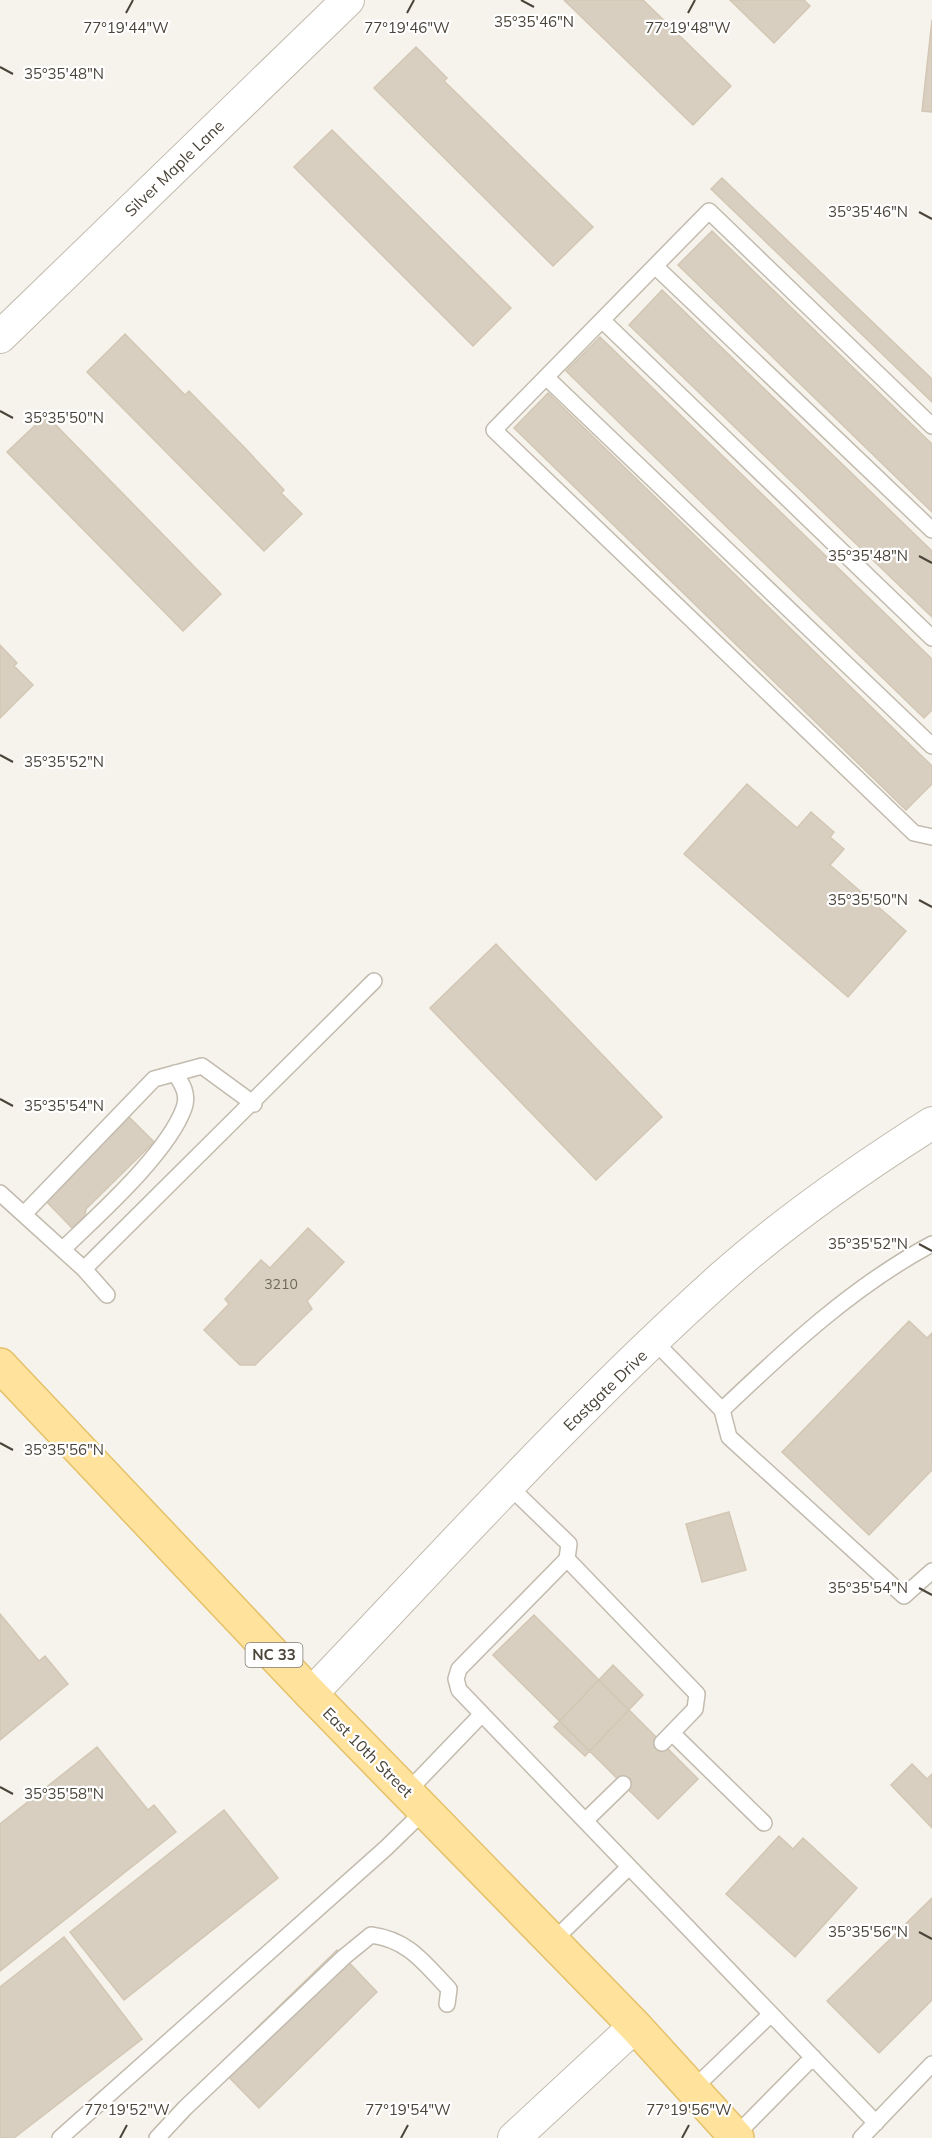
<svg xmlns="http://www.w3.org/2000/svg" width="932" height="2138" viewBox="0 0 932 2138" font-family="Mulish,sans-serif">
<style>
.building{fill:#d8cfc1;stroke:#d3c7b4;stroke-width:1.5}
.lines{fill:none;stroke-linecap:round;stroke-linejoin:round}
.service-casing{stroke:#c2bbae;stroke-width:18}
.minor-casing{stroke:#c2bbae;stroke-width:34}
.primary-casing{stroke:#e6c16a;stroke-width:36}
.service{stroke:#fff;stroke-width:15}
.minor{stroke:#fff;stroke-width:32}
.primary{stroke:#ffe39c;stroke-width:33}
.ticks{fill:none;stroke:#4b4439;stroke-width:2}
.labels{text-anchor:middle;stroke-width:4.5;stroke-linejoin:round;paint-order:stroke}
.number-label{font-size:14px;fill:#6e675b}
.shield{fill:#fff;stroke:#817c74;stroke-width:1.5}
.shield-label{font-size:15px;font-weight:bold;fill:#4b4439}
.street-label{font-size:16px;fill:#4b4439;stroke:#fff}
.ticks-label{font-size:15px;text-anchor:middle;fill:#4b4439;stroke:#fff;stroke-width:4.5;stroke-linejoin:round;paint-order:stroke}
</style>
<rect width="100%" height="100%" fill="#f6f3ec"/>
<!-- building -->
<path class="building" d="M 564,0 L 643,0 L 731,86 L 693,125 Z
M 730,0 L 804,0 L 810,6 L 774,43 Z
M 932,20 L 932,112 L 922,111 Z
M 416,47 L 447,78 L 444,81 L 593,227 L 553,266 L 374,88 Z
M 332,130 L 511,308 L 473,346 L 294,167 Z
M 722,178 L 932,379 L 932,402 L 711,189 Z
M 712,231 L 932,444 L 932,512 L 678,265 Z
M 662,290 L 932,551 L 932,617 L 629,325 Z
M 125,334 L 185,395 L 189,391 L 244,447 L 284,490 L 281,493 L 302,514 L 264,551 L 87,372 Z
M 600,337 L 932,659 L 932,710 L 924,718 L 566,371 Z
M 548,393 L 932,766 L 932,784 L 906,810 L 514,428 Z
M 46,415 L 221,594 L 183,631 L 7,452 Z
M 0,645 L 17,663 L 14,666 L 33,685 L 0,718 Z
M 747,784 L 797,828 L 811,812 L 834,832 L 830,837 L 844,849 L 830,865 L 906,931 L 848,997 L 684,854 Z
M 496,944 L 662,1117 L 596,1180 L 430,1008 Z
M 129,1117 L 154,1142 L 86,1209 L 85,1216 L 72,1228 L 45,1200 Z
M 308,1228 L 344,1262 L 307,1301 L 312,1309 L 255,1365 L 240,1365 L 204,1330 L 229,1304 L 225,1299 L 261,1260 L 270,1268 Z
M 909,1321 L 927,1338 L 932,1333 L 932,1470 L 869,1535 L 782,1452 Z
M 729,1512 L 746,1570 L 702,1582 L 686,1524 Z
M 0,1614 L 39,1661 L 45,1656 L 68,1684 L 0,1740 Z
M 534,1615 L 698,1779 L 658,1819 L 493,1655 Z
M 613,1665 L 643,1695 L 585,1756 L 554,1727 Z
M 97,1747 L 148,1810 L 154,1805 L 176,1832 L 0,1971 L 0,1824 Z
M 912,1764 L 927,1779 L 932,1774 L 932,1828 L 891,1785 Z
M 224,1810 L 278,1878 L 124,2000 L 70,1932 Z
M 779,1836 L 793,1849 L 803,1838 L 857,1888 L 795,1957 L 726,1894 Z
M 932,1898 L 932,2000 L 879,2053 L 827,2001 Z
M 64,1937 L 142,2039 L 14,2138 L 0,2138 L 0,1987 Z
M 337,1950 L 377,1992 L 259,2108 L 218,2066 Z"/>
<g class="lines">
<!-- service casing -->
<g class="service-casing">
<path id="service" d="M 656,267 L 932,530
M 603,321 L 932,638
M 547,378 L 932,746
M 932,426 L 709,211 L 494,430 L 914,833 L 932,837
M 0,1193 L 84,1269
M 24,1214 L 154,1079 L 202,1066 L 254,1104
M 63,1249 C 98,1215 168,1153 184,1108 C 189,1094 182,1084 175,1073
M 107,1295 L 84,1269 L 374,981
M 655,1342 L 722,1410 C 786,1349 853,1286 932,1244
M 722,1410 L 729,1437 L 904,1596 L 932,1571
M 510,1487 L 569,1544 L 567,1559 L 459,1669 L 456,1679 L 459,1690 L 876,2123
M 567,1559 L 697,1694 L 695,1709 L 662,1743
M 672,1733 L 764,1823
M 407,1792 L 482,1714
M 585,1821 L 623,1784
M 553,1941 L 629,1867
M 693,2089 L 771,2014
M 735,2136 L 813,2057
M 60,2138 L 386,1848 L 425,1810
M 157,2138 L 185,2108 L 344,1957 L 371,1935 C 409,1940 424,1963 449,1989 L 447,2004
M 861,2138 L 932,2064"/>
</g>
<!-- minor casing -->
<g class="minor-casing">
<path id="minor" d="M 0,337 L 348,0
M 311,1694 C 445,1554 576,1408 721,1278 C 786,1220 858,1170 932,1123
M 514,2138 L 635,2026"/>
</g>
<!-- primary casing -->
<g class="primary-casing">
<path id="primary" d="M 0,1365 L 311,1694 L 635,2026 L 737,2138"/>
</g>
<!-- service -->
<use href="#service" class="service"/>
<!-- minor -->
<use href="#minor" class="minor"/>
<!-- primary -->
<use href="#primary" class="primary"/>
</g>
<!-- ticks -->
<path class="ticks" d="M 521,0 L 534,7M 126,13 L 133,0M 407,13 L 414,0M 688,13 L 695,0M 0,67 L 13,74M 919,212 L 932,219M 0,411 L 13,418M 919,556 L 932,563M 0,755 L 13,762M 919,900 L 932,907M 0,1099 L 13,1106M 919,1244 L 932,1251M 0,1443 L 13,1450M 919,1588 L 932,1595M 0,1787 L 13,1794M 919,1932 L 932,1939M 120,2138 L 127,2125M 401,2138 L 408,2125M 682,2138 L 689,2125"/>
<g class="labels">
<!-- number labels -->
<g class="number-label">
<text x="281" y="1289">3210</text>
</g>
<!-- shield labels -->
<rect class="shield" x="245.5" y="1643" width="57" height="24" rx="4.5"/>
<g class="shield-label">
<text x="274" y="1660">NC 33</text>
</g>
<!-- street labels -->
<g class="street-label">
<text transform="translate(174 168) rotate(-44)" y="6">Silver Maple Lane</text>
<text transform="translate(605 1390) rotate(-44)" y="6">Eastgate Drive</text>
<text transform="translate(368 1752) rotate(45)" y="6">East 10th Street</text>
</g>
</g>
<g class="ticks-label">
<text x="534" y="27">35°35'46"N</text>
<text x="126" y="33">77°19'44"W</text>
<text x="407" y="33">77°19'46"W</text>
<text x="688" y="33">77°19'48"W</text>
<text x="64" y="79">35°35'48"N</text>
<text x="868" y="217">35°35'46"N</text>
<text x="64" y="423">35°35'50"N</text>
<text x="868" y="561">35°35'48"N</text>
<text x="64" y="767">35°35'52"N</text>
<text x="868" y="905">35°35'50"N</text>
<text x="64" y="1111">35°35'54"N</text>
<text x="868" y="1249">35°35'52"N</text>
<text x="64" y="1455">35°35'56"N</text>
<text x="868" y="1593">35°35'54"N</text>
<text x="64" y="1799">35°35'58"N</text>
<text x="868" y="1937">35°35'56"N</text>
<text x="127" y="2115">77°19'52"W</text>
<text x="408" y="2115">77°19'54"W</text>
<text x="689" y="2115">77°19'56"W</text>
</g>
</svg>
